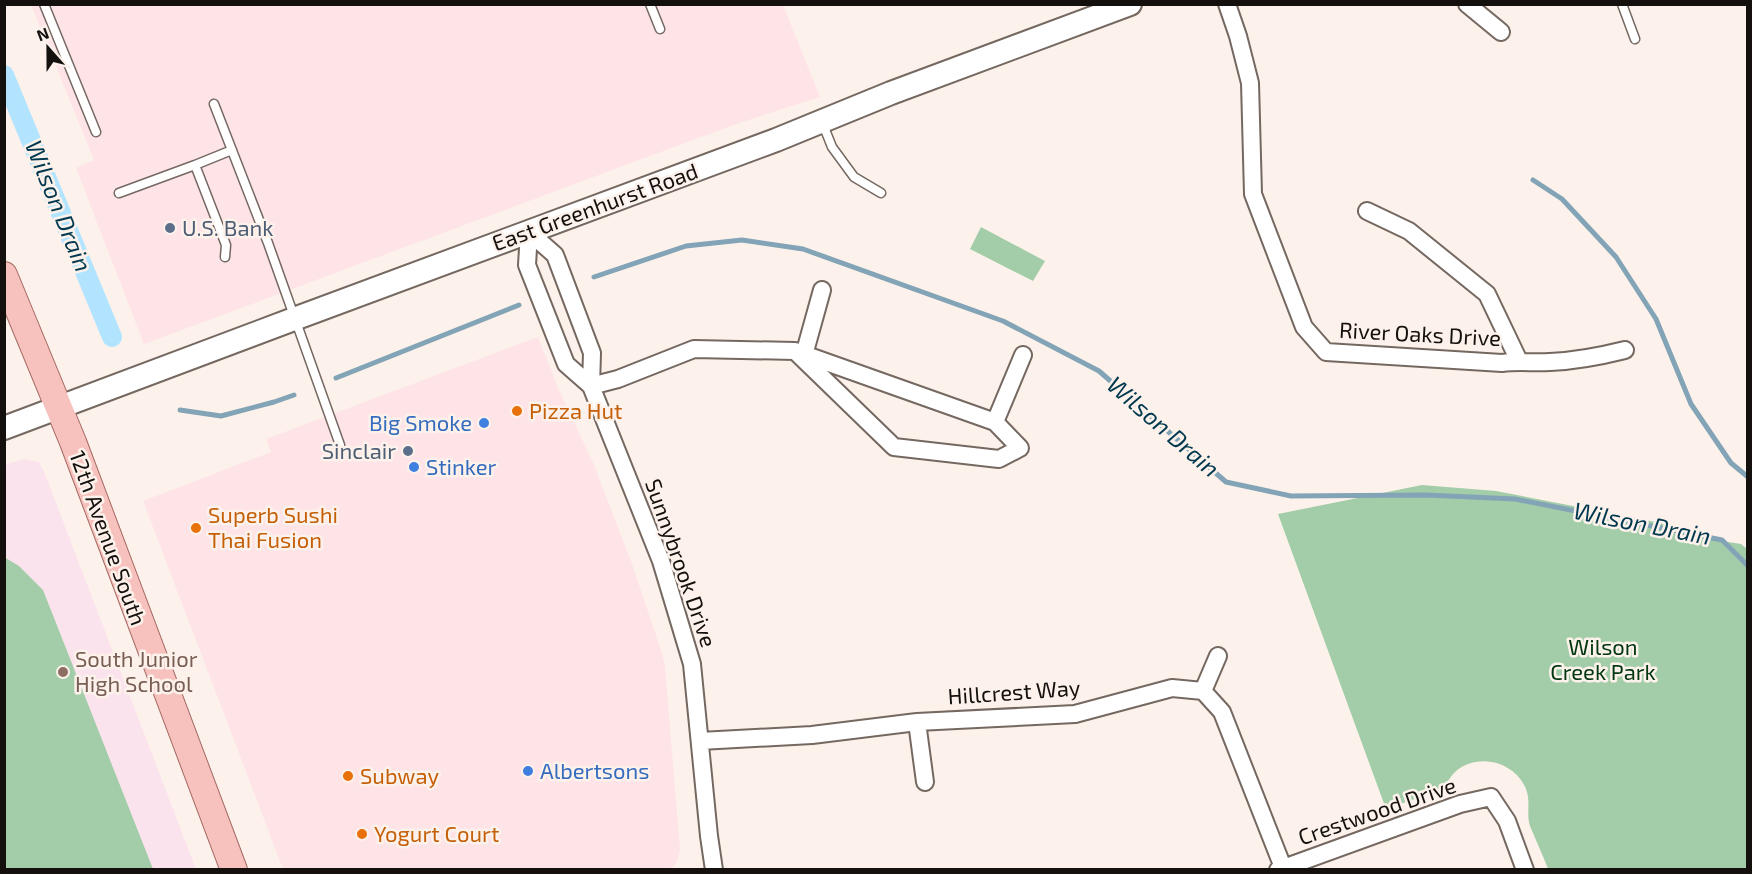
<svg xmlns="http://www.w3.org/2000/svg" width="1752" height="874" viewBox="0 0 1752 874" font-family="'Exo 2',sans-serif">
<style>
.commercial{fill:#fee3e7}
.education{fill:#fbe3ed}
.green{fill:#a3cda8}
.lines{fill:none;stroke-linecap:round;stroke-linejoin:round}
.stream{stroke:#83a4b6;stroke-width:5}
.canal{stroke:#b2e4ff;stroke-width:20}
.service-casing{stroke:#746861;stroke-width:11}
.minor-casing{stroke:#746861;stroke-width:20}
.secondary-casing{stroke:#746861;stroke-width:26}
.primary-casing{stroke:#a46963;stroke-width:28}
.service{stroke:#fff;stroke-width:8}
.minor{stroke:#fff;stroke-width:16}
.secondary{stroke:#fff;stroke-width:22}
.primary{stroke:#f7c2be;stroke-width:26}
.service-dot{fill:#5c6f8a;stroke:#fdf2eb;stroke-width:2}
.food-dot{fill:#e8710a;stroke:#fdf2eb;stroke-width:2}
.shop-dot{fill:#3f7fe0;stroke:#fdf2eb;stroke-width:2}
.education-dot{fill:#8d6e63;stroke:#fdf2eb;stroke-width:2}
.labels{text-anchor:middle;stroke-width:5;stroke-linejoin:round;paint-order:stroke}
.street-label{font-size:22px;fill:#14100d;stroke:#fdf2eb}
.service-label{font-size:22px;fill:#4e5e75;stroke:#fdf2eb;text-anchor:start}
.food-label{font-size:22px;fill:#c56008;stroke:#fdf2eb;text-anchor:start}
.shop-label{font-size:22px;fill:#366cbe;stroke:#fdf2eb;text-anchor:start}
.park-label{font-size:22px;fill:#003710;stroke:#fdf2eb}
.education-label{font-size:22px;fill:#785e54;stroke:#fdf2eb;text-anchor:start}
.water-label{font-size:24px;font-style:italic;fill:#00394f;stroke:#fdf2eb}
</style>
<rect width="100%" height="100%" fill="#fdf2eb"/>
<!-- commercial -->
<path class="commercial" d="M 31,5 L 783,5 L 820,97 L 739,123 L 144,344 L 76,168 L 94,160 Z
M 538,337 L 559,390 L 595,467 L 633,567 L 662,653 L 665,666 L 680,849 L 678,859 L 674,866 L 668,870 L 283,869 L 143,501 L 271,452 L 266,439 Z"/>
<!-- education -->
<path class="education" d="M 24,459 L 39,462 L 45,474 L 196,869 L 5,870 L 4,465 Z"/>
<!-- green -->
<path class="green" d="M 981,227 L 1045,261 L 1033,281 L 970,249 Z
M 1422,485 L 1496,491 L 1676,526 L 1722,541 L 1741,544 L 1747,549 L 1747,869 L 1548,869 C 1543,855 1536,841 1530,826 C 1526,814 1531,802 1526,789 C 1516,764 1483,753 1460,768 C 1450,774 1448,785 1438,791 L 1386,809 L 1278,514 Z
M 4,557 L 19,566 L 43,590 L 153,869 L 5,869 Z"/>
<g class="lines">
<!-- stream -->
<path class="stream" d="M 1533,180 L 1562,199 L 1616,257 L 1656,319 L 1691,404 L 1731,463 L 1748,477
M 594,277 L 686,246 L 742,240 L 803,249 L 1003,321 L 1099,371 L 1226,482 L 1291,496 L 1426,495 L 1515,499 L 1722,540 L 1748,566
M 336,378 L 519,305
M 180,410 L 221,416 L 274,402 L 294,395"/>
<!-- canal -->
<path class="canal" d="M 4,75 L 112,337"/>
<!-- service casing -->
<g class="service-casing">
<path id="service" d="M 44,4 L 96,132
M 650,4 L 660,29
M 1622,4 L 1635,39
M 214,104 L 268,243 L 340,445
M 822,122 L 832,147 L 854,177 L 881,193
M 119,193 L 195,165
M 225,257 L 226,245 L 195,165 L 232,150"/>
</g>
<!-- minor casing -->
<g class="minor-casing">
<path id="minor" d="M 1227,4 L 1238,36 L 1250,83 L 1253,194 L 1304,327 L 1326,352 L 1502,363 C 1518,361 1533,363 1550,362 C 1575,361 1601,356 1625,350
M 1467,4 L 1501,32
M 1367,211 L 1409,231 L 1487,294 L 1519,361
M 529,232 L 555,255 L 592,353 L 591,386 L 661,561 L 692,664 L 709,836 L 714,870
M 529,232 L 527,265 L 566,364 L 591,386
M 804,355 L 822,290
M 591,386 L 618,379 L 694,349 L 795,351 L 995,422 L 1020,448 L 999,459 L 894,447 L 795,351
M 995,422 L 1023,355
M 1203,691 L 1218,656
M 917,722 L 925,782
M 700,741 L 812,735 L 917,722 L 1075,714 L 1172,688 L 1203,691 L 1222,712 L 1284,870
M 1278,870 L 1460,804 L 1491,797 L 1507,821 L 1525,870"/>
</g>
<!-- secondary casing -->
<g class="secondary-casing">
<path id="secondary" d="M 4,428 L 294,319 L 776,140 L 891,93 L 1130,4"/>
</g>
<!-- primary casing -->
<g class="primary-casing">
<path id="primary" d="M 4,275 L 73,442 L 234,870"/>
</g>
<!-- service -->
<use href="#service" class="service"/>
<!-- minor -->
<use href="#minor" class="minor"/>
<!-- secondary -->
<use href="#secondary" class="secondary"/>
<!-- primary -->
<use href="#primary" class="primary"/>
</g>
<!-- markers -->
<g class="service-dot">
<circle cx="170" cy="228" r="6"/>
<circle cx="408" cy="451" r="6"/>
</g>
<g class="food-dot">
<circle cx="517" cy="411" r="6"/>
<circle cx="196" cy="528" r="6"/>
<circle cx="348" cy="776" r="6"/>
<circle cx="362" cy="834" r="6"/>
</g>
<g class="shop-dot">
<circle cx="484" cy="423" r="6"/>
<circle cx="414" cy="467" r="6"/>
<circle cx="528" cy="771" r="6"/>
</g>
<circle class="education-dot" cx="63" cy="672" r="6"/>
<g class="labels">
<!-- street labels -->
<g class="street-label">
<text transform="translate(595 207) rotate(-20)" y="8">East Greenhurst Road</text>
<text transform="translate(1420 334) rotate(3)" y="8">River Oaks Drive</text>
<text transform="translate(108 538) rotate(70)" y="8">12th Avenue South</text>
<text transform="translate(681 563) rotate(71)" y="8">Sunnybrook Drive</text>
<text transform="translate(1014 692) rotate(-4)" y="8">Hillcrest Way</text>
<text transform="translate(1377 811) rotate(-19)" y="8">Crestwood Drive</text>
</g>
<!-- service labels -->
<g class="service-label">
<text x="182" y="236">U.S. Bank</text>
<text x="396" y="459" text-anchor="end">Sinclair</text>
</g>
<!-- food labels -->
<g class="food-label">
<text x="529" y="419">Pizza Hut</text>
<text x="208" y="523">Superb Sushi<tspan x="208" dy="25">Thai Fusion</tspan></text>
<text x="360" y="784">Subway</text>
<text x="374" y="842">Yogurt Court</text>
</g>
<!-- shop labels -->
<g class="shop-label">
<text x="472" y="431" text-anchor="end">Big Smoke</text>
<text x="426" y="475">Stinker</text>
<text x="540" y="779">Albertsons</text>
</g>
<!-- park labels -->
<g class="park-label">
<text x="1603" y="655">Wilson<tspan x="1603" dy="25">Creek Park</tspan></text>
</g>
<!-- education labels -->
<g class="education-label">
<text x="75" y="667">South Junior<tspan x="75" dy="25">High School</tspan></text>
</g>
<!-- water labels -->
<g class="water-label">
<text transform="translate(58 206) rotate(68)" y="8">Wilson Drain</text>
<text transform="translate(1163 427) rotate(41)" y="8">Wilson Drain</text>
<text transform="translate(1642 524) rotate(11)" y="8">Wilson Drain</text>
</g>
</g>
<!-- border -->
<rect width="1752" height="874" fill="none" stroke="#14100d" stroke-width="12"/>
<!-- north arrow -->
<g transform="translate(48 48) rotate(339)" stroke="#fdf2eb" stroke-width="4.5" paint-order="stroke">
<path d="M0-4.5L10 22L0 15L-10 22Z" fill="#14100d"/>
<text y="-9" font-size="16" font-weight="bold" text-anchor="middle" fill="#14100d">N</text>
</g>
</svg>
